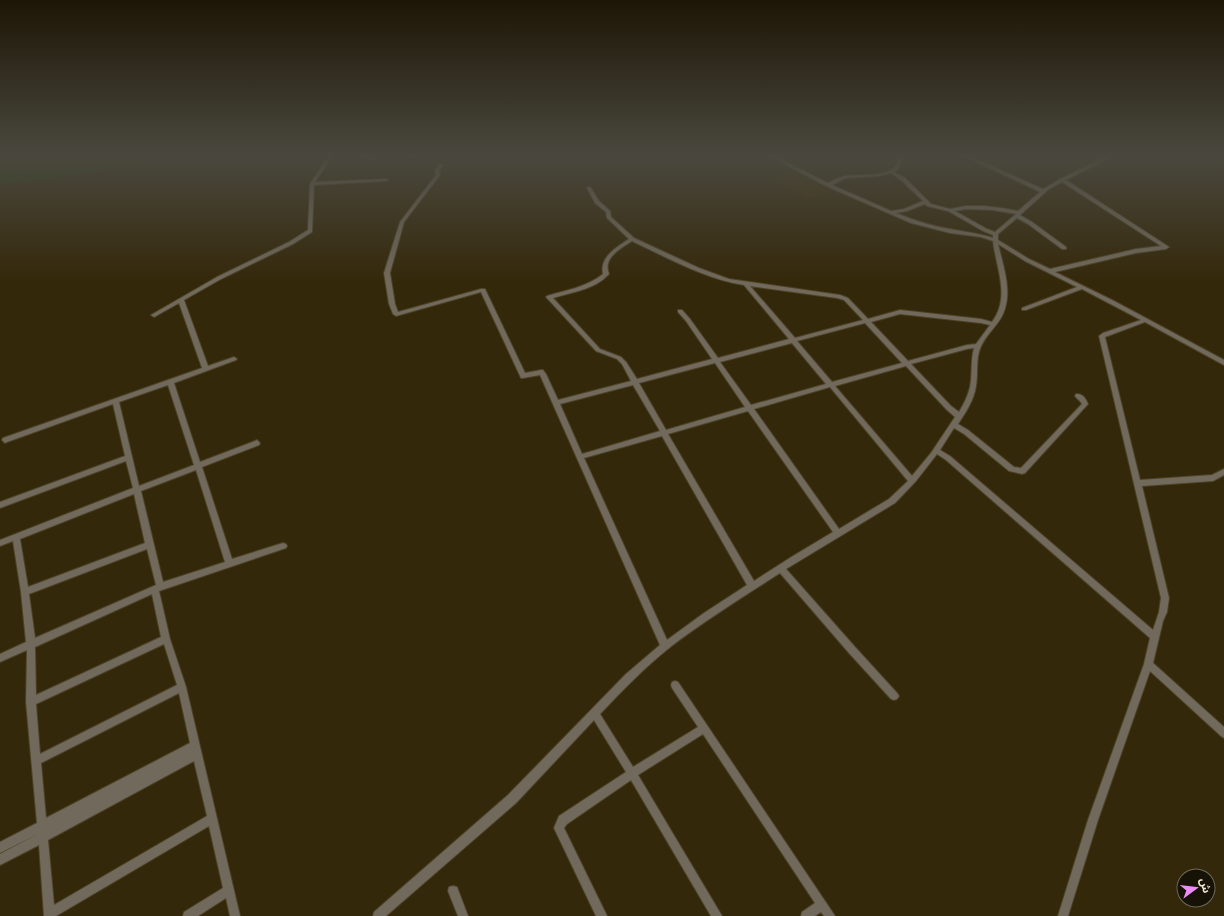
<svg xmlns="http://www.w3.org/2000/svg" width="1224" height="916" viewBox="0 0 1224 916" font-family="'Playfair Display','Noto Sans Arabic',serif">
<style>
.built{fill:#3c2e06}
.green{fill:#213c02}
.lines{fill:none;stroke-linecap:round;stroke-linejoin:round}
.minor-casing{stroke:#4e4327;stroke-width:2}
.minor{fill:#71695c;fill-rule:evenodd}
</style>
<rect width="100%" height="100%" fill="#34280a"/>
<!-- built -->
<path class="built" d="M 790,171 L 831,190 L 808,200 L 768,178 Z"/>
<!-- green -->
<path class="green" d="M 6,155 L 34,155 L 22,182 L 0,184 L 0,156 Z
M 35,155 L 136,155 L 134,165 L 23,183 Z"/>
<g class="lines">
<!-- minor casing -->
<g class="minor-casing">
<path id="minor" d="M 329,155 L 333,155 L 315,182 L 386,179 L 388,180 L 386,181 L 314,185 L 312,232 L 293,244 L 221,279 L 184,300 L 208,366 L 234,357 L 237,359 L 236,360 L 174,383 L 200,462 L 255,441 L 257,440 L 260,443 L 259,445 L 202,467 L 232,559 L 283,543 L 286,544 L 287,546 L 286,548 L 159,591 L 170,639 L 186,687 L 240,916 L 230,916 L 226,898 L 198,916 L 183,916 L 184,912 L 223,888 L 209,826 L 56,916 L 44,916 L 39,845 L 0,865 L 0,854 L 38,834 L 0,853 L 0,842 L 37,823 L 26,702 L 27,650 L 0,662 L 0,654 L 26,642 L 21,592 L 13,541 L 0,546 L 0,540 L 133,488 L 126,461 L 0,508 L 0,502 L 125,456 L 113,404 L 7,442 L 5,443 L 2,440 L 3,438 L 202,368 L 179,303 L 156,316 L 154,317 L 151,315 L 217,277 L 289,242 L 308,230 L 310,184 ZM 168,385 L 194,465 L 139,486 L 119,402 ZM 196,470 L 225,562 L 163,582 L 141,491 ZM 134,494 L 145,543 L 28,587 L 20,539 ZM 147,549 L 156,585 L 35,638 L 29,594 ZM 152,594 L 161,637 L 36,695 L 35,647 ZM 164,644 L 177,685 L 40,754 L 36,704 ZM 179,693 L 190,743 L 46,818 L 41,763 ZM 194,761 L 207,816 L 54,905 L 48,840 Z
M 359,155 L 364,155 L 370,157 L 372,155 L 376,155 L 371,160 Z
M 408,155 L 413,155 L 414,156 L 412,157 Z
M 767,155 L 772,155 L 828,183 C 834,180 839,177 845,176 C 858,174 891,178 896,164 C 897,162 897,158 897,155 L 901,155 C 901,162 901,168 894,172 L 905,178 L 931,204 L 950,209 L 966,206 L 984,206 L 1002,208 L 1018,211 L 1040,192 L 962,155 L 967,155 L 1043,189 L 1060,179 L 1110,155 L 1115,155 L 1066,180 L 1169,247 L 1166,249 L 1136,253 L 1055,272 L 1114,301 L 1224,360 L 1224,365 L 1145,322 L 1105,337 L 1140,480 L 1212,475 L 1224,469 L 1224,475 L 1213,481 L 1142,486 L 1169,598 L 1167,612 L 1163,621 L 1153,663 L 1224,727 L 1224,738 L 1221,736 L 1150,671 L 1098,820 L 1068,916 L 1058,916 L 1088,820 L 1144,664 L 1150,638 L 946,460 L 937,454 L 916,481 L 895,503 L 786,569 L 855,647 L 897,693 L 899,696 L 897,699 L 894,700 L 891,699 L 849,653 L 780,573 C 743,597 704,621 669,648 C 644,668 622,691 600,714 L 633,767 L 698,727 L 672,688 L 671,685 L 672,682 L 675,681 L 678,682 L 835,916 L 824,916 L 821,912 L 815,916 L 801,916 L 802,912 L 815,903 L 703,734 L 638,775 L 722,916 L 711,916 L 631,780 L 567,824 L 564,828 L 607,916 L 596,916 L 554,828 L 559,816 L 626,772 L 594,720 L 516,803 L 386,916 L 373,916 L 374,912 L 508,795 L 626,674 L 660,645 L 540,375 L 523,378 L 521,378 L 481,292 L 396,316 L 393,314 L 389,304 L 384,273 L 400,222 L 436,175 L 435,171 L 439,164 L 443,164 L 443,165 L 439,171 L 440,175 L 404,222 L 390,273 L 395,304 L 398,312 L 481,289 L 485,289 L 525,373 L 541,370 L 543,370 L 546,374 L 558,400 L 631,381 L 622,364 L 617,359 L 596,351 L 546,297 L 547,296 C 567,290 587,287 603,274 C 599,257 617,247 629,239 L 607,218 L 606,212 L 595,203 L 587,188 L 589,187 L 591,188 L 599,201 L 610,211 L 611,217 L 634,238 L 699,268 L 729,279 L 840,295 L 848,298 L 868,319 L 900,310 L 981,319 L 992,322 C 1011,297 996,268 993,241 L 981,237 L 950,233 L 911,223 L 826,186 ZM 891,173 L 901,180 L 923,201 L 904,209 L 891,211 L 832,185 L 846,178 L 880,176 ZM 1062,182 L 1161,246 L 1136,249 L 1050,269 L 1029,259 L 998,240 L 998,234 L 1017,218 L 1028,224 L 1062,249 L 1066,249 L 1066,247 L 1032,222 L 1020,215 L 1049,189 ZM 925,204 L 927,206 L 948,211 L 983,231 L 993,235 L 993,238 C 979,233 964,232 950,229 C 931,226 913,220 896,213 L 907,211 ZM 966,209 L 993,210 L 1016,214 L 995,232 L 987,229 L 955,211 ZM 632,241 C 668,258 705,279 744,285 L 789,339 L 718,358 L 690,319 L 682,310 L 678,310 L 678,312 L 686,321 L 712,359 L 637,379 L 626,362 L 621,357 L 600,349 L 553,298 C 572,292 594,290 609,274 C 608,271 607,267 608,264 C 610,254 624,246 632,241 ZM 998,244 L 1025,261 L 1077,287 L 1022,308 L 1022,310 L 1026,310 L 1082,289 L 1141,320 L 1103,333 L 1099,336 L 1161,598 L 1159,612 L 1153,630 L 950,456 L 940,450 L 954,428 L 964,434 L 1009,471 L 1022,474 L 1025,473 L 1088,404 C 1086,399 1083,393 1076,394 L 1075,396 C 1077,399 1080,400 1082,404 L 1021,468 L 1014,467 L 968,430 L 958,424 C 966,412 974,400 976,386 C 978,375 976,363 979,352 C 982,340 992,331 999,321 C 1015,298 1004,269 998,244 ZM 750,286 L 837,298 L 844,300 L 863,320 L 795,338 ZM 900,314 L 981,323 L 990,325 L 976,344 L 967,345 L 908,361 L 871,322 ZM 865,323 L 902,363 L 832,382 L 797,341 ZM 792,343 L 826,384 L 751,405 L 720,362 ZM 974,348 C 971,359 972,369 971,380 C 970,392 965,402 959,412 L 951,406 L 911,364 L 967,349 ZM 715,363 L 745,407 L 666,430 L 639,383 ZM 906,366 L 947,410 L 955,417 L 931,453 L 912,476 L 835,386 ZM 633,385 L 660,431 L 582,454 L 560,404 ZM 830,387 L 908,481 L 889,499 L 839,529 L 754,409 ZM 748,411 L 833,532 L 793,556 L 754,581 L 668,434 ZM 662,436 L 747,585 L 704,613 L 667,640 L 584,458 Z
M 453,886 L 457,887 L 468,916 L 458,916 L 448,891 L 449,887 Z"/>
</g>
<!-- minor -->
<use href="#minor" class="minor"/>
</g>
<!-- sky -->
<linearGradient id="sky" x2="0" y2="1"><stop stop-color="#1d1606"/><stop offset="0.55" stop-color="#4a483e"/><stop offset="1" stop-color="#4a483e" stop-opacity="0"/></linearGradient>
<rect width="1224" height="283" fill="url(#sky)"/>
<!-- north arrow -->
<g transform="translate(1196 888) rotate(75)"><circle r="19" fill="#171206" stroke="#6e685a"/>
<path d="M0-3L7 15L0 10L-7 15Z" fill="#ed8cf9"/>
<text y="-6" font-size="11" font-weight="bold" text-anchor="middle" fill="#f0e9d8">ش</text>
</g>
</svg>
